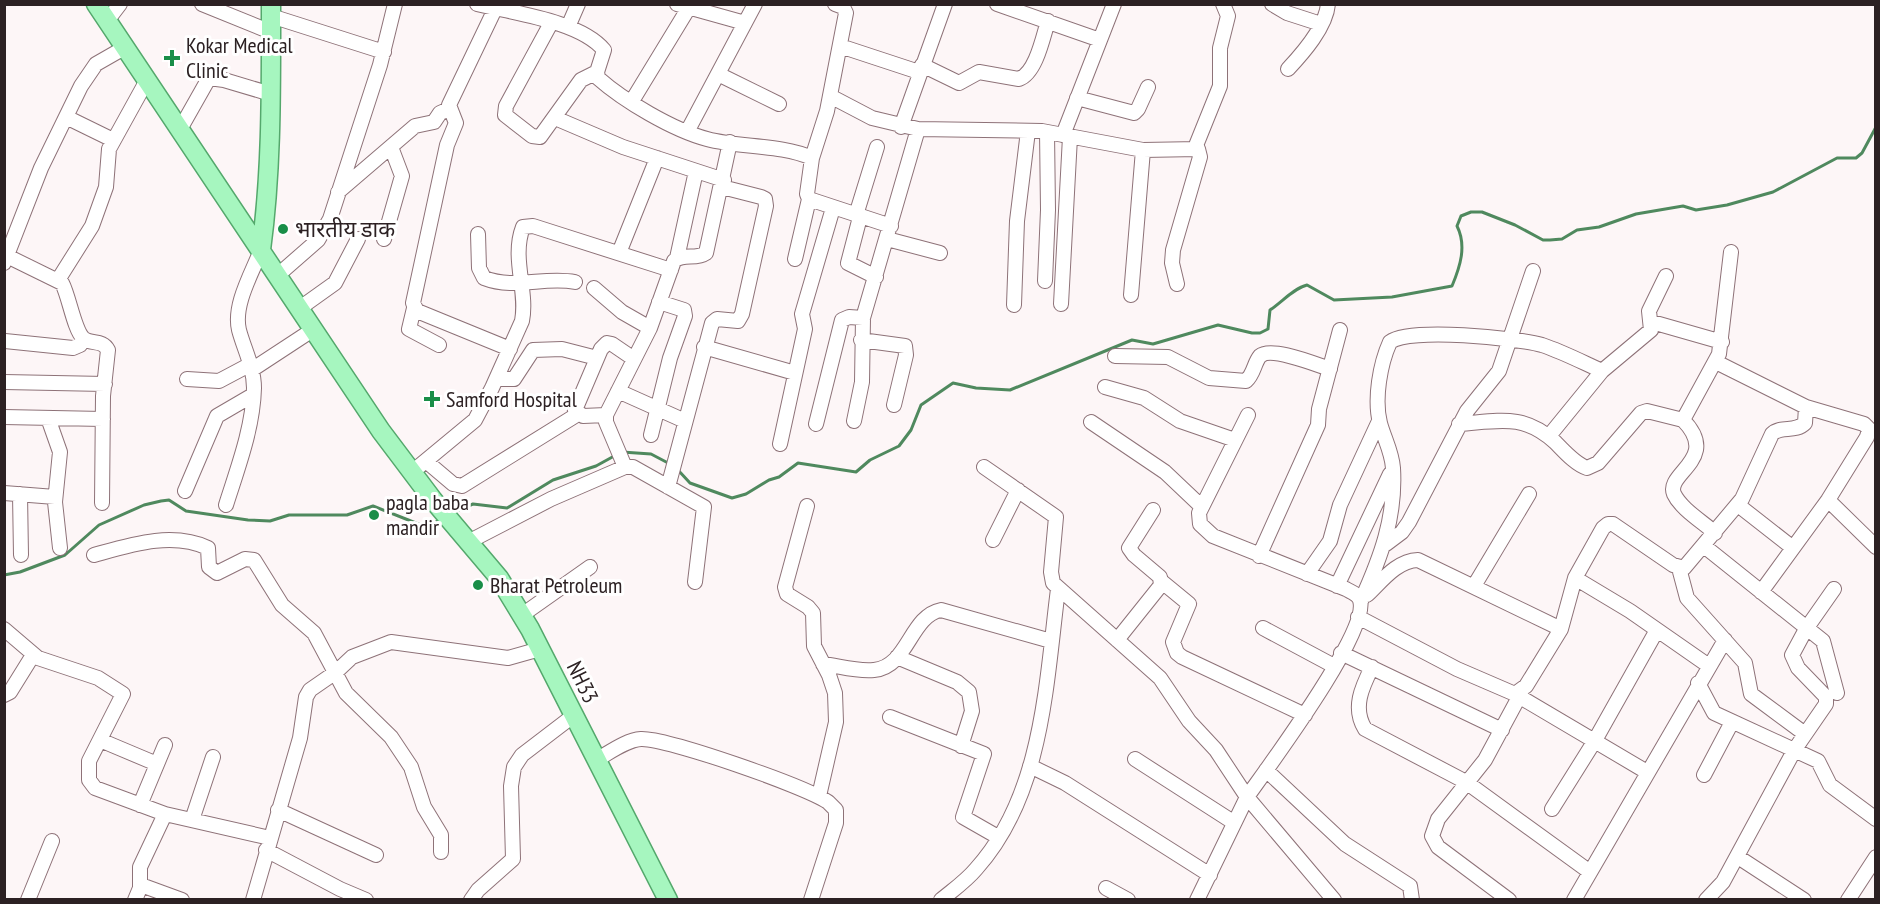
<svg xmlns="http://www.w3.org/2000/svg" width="1880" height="904" viewBox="0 0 1880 904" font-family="'PT Sans Narrow','Noto Sans Devanagari',sans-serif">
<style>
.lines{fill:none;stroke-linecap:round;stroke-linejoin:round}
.stream{stroke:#4f895e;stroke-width:3}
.minor-casing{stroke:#8e7278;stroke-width:16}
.major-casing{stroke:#54a86c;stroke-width:21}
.minor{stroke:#fff;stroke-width:14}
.major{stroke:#a6f6bf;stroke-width:18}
.poi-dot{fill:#198e48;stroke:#fff;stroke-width:2}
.labels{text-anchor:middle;stroke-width:6;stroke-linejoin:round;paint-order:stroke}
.poi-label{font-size:22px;fill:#2c2123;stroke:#fff;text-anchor:start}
.street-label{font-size:22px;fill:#2c2123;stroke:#fff}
</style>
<rect width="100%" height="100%" fill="#fdf6f7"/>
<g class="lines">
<!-- stream -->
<path class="stream" d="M 622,452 L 651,454 L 670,464
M 678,470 L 690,483 L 732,498 L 746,494 L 769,480 L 779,477 L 798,463 L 856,472 L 870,460 L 899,446 L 911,430 L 921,405 L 953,383 L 976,388 L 1010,390 L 1132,340 L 1153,344 L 1218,325 L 1252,333 L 1260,333 L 1268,329 L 1270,310 C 1282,302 1294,288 1307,285 L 1334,300 L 1392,297 L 1452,286 C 1460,267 1467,246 1457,226 L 1461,216 L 1471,212 L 1482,212 L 1515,225 L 1543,240 L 1550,240 L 1562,239 L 1577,230 L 1599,227 L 1636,214 L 1683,206 L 1696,210 L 1727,205 L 1773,192 L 1837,158 L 1856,158 L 1862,153 L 1876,127
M 452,513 L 473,504 L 507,508 L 553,480 L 596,466 L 616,455
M 4,575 L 20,572 L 65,555 L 99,525 L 144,505 L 161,501 L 169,500 L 186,511 L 248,520 L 270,521 L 289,515 L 347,515 L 373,506 L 421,525 L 431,525 L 441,519"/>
<!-- minor casing -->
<g class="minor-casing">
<path id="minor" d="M 202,4 L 271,32
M 477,4 C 513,13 580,21 604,50 L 597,72 L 598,78 C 624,101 673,130 707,139 C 740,148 780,144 812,158 L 807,194 L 809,199 L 891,226
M 677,4 L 745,23
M 997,4 L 1100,40
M 1272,4 L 1287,13 L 1321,24
M 495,9 L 449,105 L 456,123 L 447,145 L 413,303 L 417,311 L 510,349
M 271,16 L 384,52
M 107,21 L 120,4
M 551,23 L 506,106 L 505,115 L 532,136 L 540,137 L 581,80 L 597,72
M 568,27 L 578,4
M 840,46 L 919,72
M 922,65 L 959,83 L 979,72 L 1019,79 C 1036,73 1043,37 1048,21
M 1288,69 C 1303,53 1326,27 1328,4
M 718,74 L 779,104
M 830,96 L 872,118 L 918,129 L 1042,131 L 1143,150 L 1198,149 L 1200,157 L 1173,250 L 1172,263 L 1177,284
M 1077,98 L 1134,113 L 1138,109 L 1148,87
M 632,101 L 688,9
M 66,117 L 113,140
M 555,118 L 623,147 L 724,180
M 901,127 L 945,4
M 179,131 L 209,78 L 224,80 L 271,94
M 687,132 L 755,4
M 1063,135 L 1114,4
M 1195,148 L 1220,86 L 1220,48 L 1228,16 L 1223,4
M 812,158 L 827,111 L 846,13 L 843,7 L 835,4
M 338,192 L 415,126 L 434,122 L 440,113 L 449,109
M 856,215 L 877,147
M 860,217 L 848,263 L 876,277
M 478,234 L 479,268 L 484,278 C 515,290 544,276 575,282
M 384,239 L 402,176 L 391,147
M 887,239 L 940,253
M 619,253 L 657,158
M 7,256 L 62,283 C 69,296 74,329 83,338 C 91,345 102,339 108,350 L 103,396 L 102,503
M 677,258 L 696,171
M 795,259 L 809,199
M 4,263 L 41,168 L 81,86 L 96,64 L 124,48
M 278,275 L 318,240 L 330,219 L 380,65 L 395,4
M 58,280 L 92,226 L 106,187 L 109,149 L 146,82
M 1045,281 L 1048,210 L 1047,132
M 594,288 L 622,312 L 650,328
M 1131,295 L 1143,150
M 1061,304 L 1070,137
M 1014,305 L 1017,221 L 1028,131
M 300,308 L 335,283 L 358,239
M 414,308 L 409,329 L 439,345
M 1652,322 L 1722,342
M 861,340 L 905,346 L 906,355 L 894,405
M 5,341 L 73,348 L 80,345 L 84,339
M 704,347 L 795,373
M 1115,356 L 1168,357 L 1209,378 L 1246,381 C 1254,374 1254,363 1260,356 C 1271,346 1317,365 1330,369
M 1716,362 L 1806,407 L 1864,424 L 1869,429 L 1867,437 L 1828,500 L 1761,592
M 253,369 L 314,329
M 187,379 L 219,381 L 251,364
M 497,379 L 514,379 L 533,350 L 562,349 L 597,358
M 4,382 L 105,384
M 1105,387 L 1144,398 L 1180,421 L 1235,440
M 618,391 L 685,421
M 606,415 L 583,416 L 575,410 L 601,349 L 607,343 L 612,344 L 634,359
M 4,417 L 103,419
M 48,418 L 60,452 L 55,502 L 60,548
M 1683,420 C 1721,459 1665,473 1674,494 C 1681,509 1703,522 1715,533
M 854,421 L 862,382 L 863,318 L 918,129
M 1091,422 L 1165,472 L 1202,507
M 816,424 L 842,320 L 849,317 L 863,318
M 1459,424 C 1499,421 1523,413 1555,442 C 1564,451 1575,464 1587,468 L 1598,463 L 1641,413 L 1647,411 L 1683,420 L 1719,354 L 1731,252
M 651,435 L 670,358 L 685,316 L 684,310 L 659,302
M 1549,436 L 1602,371 L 1651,330 L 1649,311 L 1666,276
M 780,444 L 805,329 L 802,314 L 833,208
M 427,462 L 453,484 L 462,486 L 578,414
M 625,467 L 606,422 L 606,415 L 650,328 L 674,261 C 683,253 696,260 706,253 L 730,142
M 984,467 L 1056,517 L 1051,572 L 1053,583 L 1160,678 L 1189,721 L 1216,750 L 1247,797 C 1268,767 1370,631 1360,600 C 1358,594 1351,592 1346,589 L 1213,536 L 1200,524 L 1199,513 L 1248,415
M 411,473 L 475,420 L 492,388 L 522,321 C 528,291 511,258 523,227 L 533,226 L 671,270
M 668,487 L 712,323 L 717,319 L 738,321 L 742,314 L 766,206 L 765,199 L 761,197 L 722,187
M 185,491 L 217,416 L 253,395
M 4,493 L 55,497
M 20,494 L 21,555
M 1828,500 L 1876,547
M 226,505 C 238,467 253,428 254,388 C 254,367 244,349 239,330 C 233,305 252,273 261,250
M 1738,505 L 1793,548
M 807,506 L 785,587 L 787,594 L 808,607 L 813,613 L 814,646 L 829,675 L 835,693 L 836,722 L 819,796
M 993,540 L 1018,490
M 470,541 L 551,499 L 625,467 L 633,467 L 704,507 L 695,582
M 1386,544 L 1402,532 L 1409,522 L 1467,411 L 1499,371 L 1533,271
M 1704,546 L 1823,641 L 1837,693
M 94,555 C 130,545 172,531 208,548 L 209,567 L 217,573 L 245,559 L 254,560 L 282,605 L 314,633 L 346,693 L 391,737 L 411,767 L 424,807 L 441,835 L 441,852
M 1259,556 L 1318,425 L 1319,409 L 1340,330
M 1679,568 L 1687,598 L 1745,663 L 1751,694 L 1805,734
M 1307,574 L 1330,541 L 1340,505 L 1379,421
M 1575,578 L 1630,611 L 1709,666
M 1161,581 L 1189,604 L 1173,642 L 1177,653 L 1182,657 L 1305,715
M 1337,586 L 1390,474
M 1474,586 L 1529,494
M 1367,595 C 1382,581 1396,561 1418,560 L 1561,629
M 1361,601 C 1381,557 1396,517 1393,468 C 1392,452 1384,438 1380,423 C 1374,399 1380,364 1390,342 C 1409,327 1517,338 1542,345 C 1563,352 1582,362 1602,371
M 522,615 L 590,567
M 1358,617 L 1457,669 L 1515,694 L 1526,686 L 1561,629 L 1575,578 L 1603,528 L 1608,524 L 1613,524 L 1673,565 L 1684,568 L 1742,499 L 1772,434 C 1781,425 1795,433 1805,423 L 1806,407
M 1263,628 L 1334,666
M 4,629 L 38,658 L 98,678 L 123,694 L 89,761 L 89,780 L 95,788 L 165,814 L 270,838
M 1117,640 L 1161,585 L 1160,577 L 1134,555 L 1129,548 L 1153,510
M 1341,653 L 1502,730
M 897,657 L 957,682 L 969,692 L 972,711 L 961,746
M 823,664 C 839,666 858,672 874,670 C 908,667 910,616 941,610 L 1051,641
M 1372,667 C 1362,687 1352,708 1365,729 L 1466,782 L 1590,872
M 1698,683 L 1714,713 L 1818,761 L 1830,785 L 1876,819
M 1515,694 L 1647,772
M 4,695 L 10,692 L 33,655
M 890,717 L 984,754 L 963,817 L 998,837
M 100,740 L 157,764
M 1135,759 L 1233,822
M 596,760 C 609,753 626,740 641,739 C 667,738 804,786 828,802 L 836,810 L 836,823 L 811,900
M 1030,766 L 1065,783 L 1210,875
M 1266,770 L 1345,844 L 1410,886 L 1412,900
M 1704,775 L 1732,722
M 140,805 L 165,745
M 1552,809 L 1594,742 L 1657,630
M 278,810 L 376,855
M 192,820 L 213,757
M 266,850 L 340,889 L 366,900
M 1738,857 L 1804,900
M 141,885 L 182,900
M 1106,888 L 1128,900
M 28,900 L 52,841
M 135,900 L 140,888 L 140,867 L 165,814
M 253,900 L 300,738 L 306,697 L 310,690 L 336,672 L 352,657 L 391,642 L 508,658 L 540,649
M 471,900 L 478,890 L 513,859 L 511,786 L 514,767 L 522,755 L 573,716
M 941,900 C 953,890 966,881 976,869 C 1043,795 1046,683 1058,589
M 1197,900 L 1247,797 L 1334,900
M 1509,900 L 1438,847 L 1432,836 L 1438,819 L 1485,760 L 1519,697
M 1574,900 L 1725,640
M 1706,900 L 1723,882 L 1795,749 L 1826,704 L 1826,697 L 1798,668 L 1792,655 L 1806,629 L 1834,589
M 1848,900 L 1876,857"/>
</g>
<!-- major casing -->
<g class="major-casing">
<path id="major" d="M 96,4 L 381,431 L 433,500 L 499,578 L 530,629 L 668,900
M 261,250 C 272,169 271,87 271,4"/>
</g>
<!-- minor -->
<use href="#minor" class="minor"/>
<!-- major -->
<use href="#major" class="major"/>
</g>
<!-- markers -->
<g class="poi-dot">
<path d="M169 49h6v6h6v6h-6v6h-6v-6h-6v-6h6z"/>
<circle cx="283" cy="229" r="6"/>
<path d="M429 390h6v6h6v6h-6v6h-6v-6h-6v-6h6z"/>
<circle cx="374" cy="515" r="6"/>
<circle cx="478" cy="585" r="6"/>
</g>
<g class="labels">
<!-- poi labels -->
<g class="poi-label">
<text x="186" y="53">Kokar Medical<tspan x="186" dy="25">Clinic</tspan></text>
<text x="295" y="237">भारतीय डाक</text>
<text x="446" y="407">Samford Hospital</text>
<text x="386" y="510">pagla baba<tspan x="386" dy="25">mandir</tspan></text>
<text x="490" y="593">Bharat Petroleum</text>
</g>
<!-- street labels -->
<g class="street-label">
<text transform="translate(583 682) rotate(64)" y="8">NH33</text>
</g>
</g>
<!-- border -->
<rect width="1880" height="904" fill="none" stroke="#2c2123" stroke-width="12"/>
</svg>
